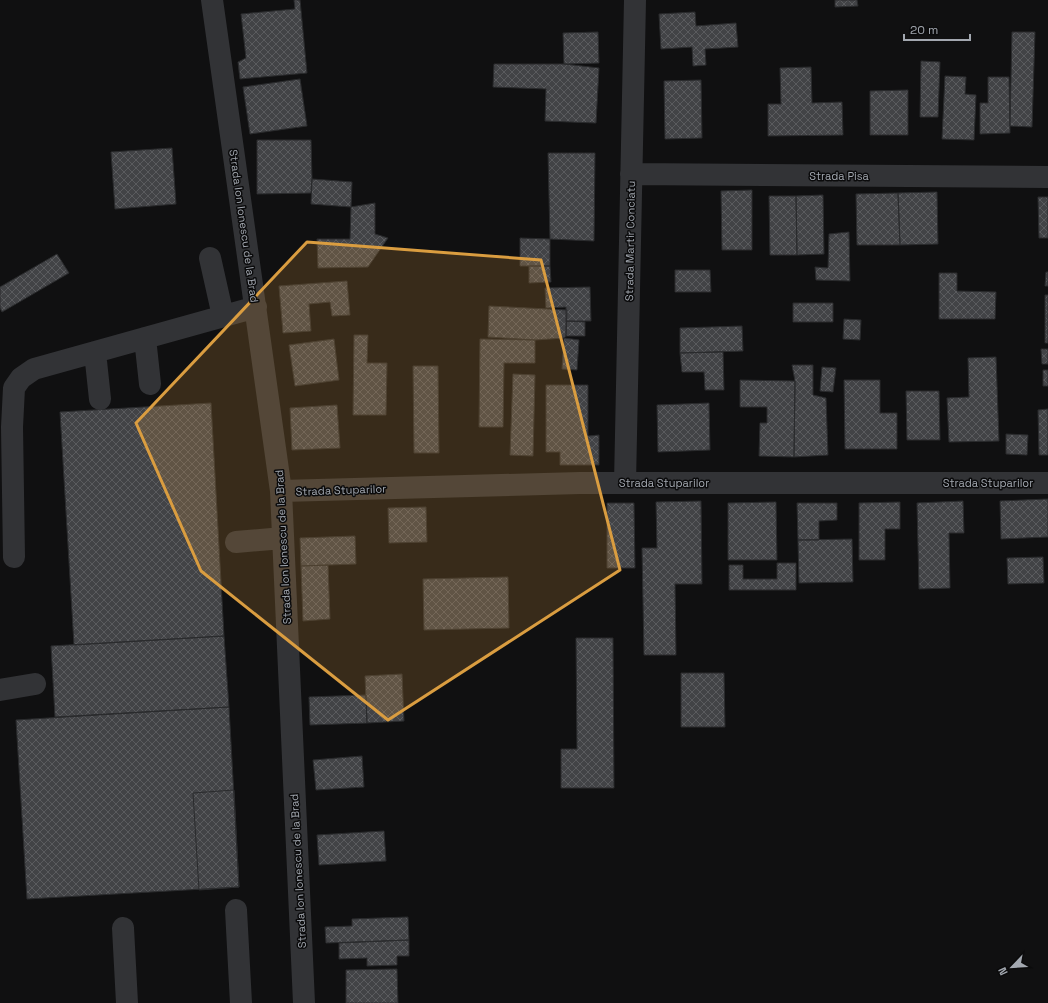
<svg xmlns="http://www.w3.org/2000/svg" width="1048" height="1003" viewBox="0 0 1048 1003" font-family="'Space Grotesk',sans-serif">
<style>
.building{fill:url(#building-cross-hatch);stroke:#2a2b2d}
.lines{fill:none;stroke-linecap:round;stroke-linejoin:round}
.minor{stroke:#323336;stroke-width:22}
.marked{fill:#da9d40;fill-opacity:0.2;stroke:#da9d40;stroke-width:3;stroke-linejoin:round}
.labels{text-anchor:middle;stroke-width:3;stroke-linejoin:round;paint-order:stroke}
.street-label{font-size:11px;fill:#a3a8b0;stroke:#0b0b0c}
</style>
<defs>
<pattern id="building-cross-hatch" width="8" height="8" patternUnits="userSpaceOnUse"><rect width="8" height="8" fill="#424346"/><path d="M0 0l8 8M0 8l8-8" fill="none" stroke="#5a5b5e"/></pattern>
</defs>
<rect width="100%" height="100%" fill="#101011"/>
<!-- building -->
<path class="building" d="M 294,0 L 300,0 L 307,73 L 240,79 L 238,62 L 246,58 L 241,14 L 295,9 Z
M 835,0 L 857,0 L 858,6 L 835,7 Z
M 695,12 L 696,26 L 736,23 L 738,47 L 705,49 L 706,65 L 693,66 L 692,47 L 661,49 L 659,14 Z
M 598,32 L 599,63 L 564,64 L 563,33 Z
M 1012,32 L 1035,32 L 1032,127 L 1010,126 Z
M 921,61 L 940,62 L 938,117 L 920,117 Z
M 494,64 L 564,64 L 599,68 L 596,123 L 545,121 L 546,89 L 493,87 Z
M 811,67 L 812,103 L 842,102 L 843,135 L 768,136 L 768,104 L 781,104 L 780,68 Z
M 945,76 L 966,77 L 965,94 L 976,95 L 974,140 L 942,139 Z
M 988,77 L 1009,77 L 1010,133 L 980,134 L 980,103 L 988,103 Z
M 300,79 L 307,126 L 250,134 L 243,87 Z
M 701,80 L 702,138 L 665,139 L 664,81 Z
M 908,90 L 908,135 L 870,135 L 870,91 Z
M 257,140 L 311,140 L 312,179 L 311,193 L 257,194 Z
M 172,148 L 176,204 L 115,209 L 111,152 Z
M 548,153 L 595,153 L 594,241 L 550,239 Z
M 312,179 L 352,182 L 351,207 L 311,204 Z
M 752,190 L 752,250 L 722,250 L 721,191 Z
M 937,192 L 938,244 L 900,245 L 898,193 Z
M 898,193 L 900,245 L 857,245 L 856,194 Z
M 823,195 L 824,254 L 797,255 L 796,196 Z
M 769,196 L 796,196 L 797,255 L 770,255 Z
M 1038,197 L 1048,197 L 1048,238 L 1039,238 Z
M 375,203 L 375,234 L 388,238 L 368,267 L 318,268 L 317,239 L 350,239 L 351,207 Z
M 849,232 L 850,281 L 816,280 L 815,267 L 828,268 L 829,234 Z
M 520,238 L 550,239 L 550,266 L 520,266 Z
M 57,254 L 69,273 L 2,312 L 0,308 L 0,287 Z
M 529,266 L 550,266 L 551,282 L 529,283 Z
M 675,270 L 710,270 L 711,292 L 675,292 Z
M 1046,272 L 1048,272 L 1048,286 L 1045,286 Z
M 939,273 L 957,273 L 957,291 L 996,292 L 995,319 L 939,319 Z
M 347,281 L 350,315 L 332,316 L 330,302 L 309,304 L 311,331 L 283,333 L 279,286 Z
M 590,287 L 591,321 L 566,321 L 566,307 L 546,308 L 545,288 Z
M 1045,295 L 1048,295 L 1048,343 L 1045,343 Z
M 793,303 L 833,303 L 833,322 L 793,322 Z
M 489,306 L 567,310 L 566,336 L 564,338 L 535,340 L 488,337 Z
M 844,319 L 861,320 L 860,340 L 843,339 Z
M 566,321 L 585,322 L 585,336 L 566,336 Z
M 742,326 L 743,351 L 680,353 L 680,328 Z
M 354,335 L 368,335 L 367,363 L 387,363 L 386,415 L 353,415 Z
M 564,338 L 579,340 L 577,370 L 562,369 Z
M 334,339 L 339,380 L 295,386 L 289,345 Z
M 480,339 L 535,340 L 535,363 L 504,363 L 503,427 L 479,427 Z
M 1041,349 L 1048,349 L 1048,364 L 1042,364 Z
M 723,352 L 724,390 L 705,390 L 704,372 L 682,372 L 680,353 Z
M 996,357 L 999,441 L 949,442 L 947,398 L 969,397 L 968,358 Z
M 792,365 L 813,365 L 813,395 L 826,398 L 828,455 L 794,457 L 795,381 Z
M 413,366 L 438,366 L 439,453 L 414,453 Z
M 822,367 L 836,368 L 833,392 L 820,391 Z
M 1043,370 L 1048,370 L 1048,386 L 1043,386 Z
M 513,374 L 535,375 L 533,456 L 510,455 Z
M 740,380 L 795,381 L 794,457 L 759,456 L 760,423 L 767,423 L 767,407 L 740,407 Z
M 844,380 L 880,380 L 880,413 L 897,413 L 897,449 L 845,449 Z
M 546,385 L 588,385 L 588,436 L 599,435 L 599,465 L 560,465 L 560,452 L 546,452 Z
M 906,391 L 939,391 L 940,440 L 907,440 Z
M 211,403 L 224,636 L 74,645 L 60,412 Z
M 709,403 L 710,450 L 658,452 L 657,405 Z
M 337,405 L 340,448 L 292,450 L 290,408 Z
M 1048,409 L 1048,455 L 1039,455 L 1038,410 Z
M 1006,434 L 1028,435 L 1027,455 L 1006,454 Z
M 1048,499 L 1048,537 L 1001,539 L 1000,501 Z
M 701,501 L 702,584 L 675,584 L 676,655 L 644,655 L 642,548 L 657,548 L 656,502 Z
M 963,501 L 964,533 L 949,533 L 950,588 L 919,589 L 917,503 Z
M 776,502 L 777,560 L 728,560 L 728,503 Z
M 900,502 L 900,529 L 885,529 L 885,560 L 859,560 L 859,503 Z
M 607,503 L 634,503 L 635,568 L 607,568 Z
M 797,503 L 837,503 L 837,520 L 819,521 L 819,540 L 798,540 Z
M 426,507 L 427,542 L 389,543 L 388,508 Z
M 355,536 L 356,564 L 301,566 L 300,538 Z
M 852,539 L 853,582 L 799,583 L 798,540 Z
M 1043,557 L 1044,583 L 1008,584 L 1007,558 Z
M 777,563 L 796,563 L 796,590 L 729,590 L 729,565 L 743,565 L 743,579 L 777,579 Z
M 328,565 L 330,619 L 303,621 L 301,566 Z
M 508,577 L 509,628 L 424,630 L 423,579 Z
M 224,636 L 229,707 L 55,717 L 51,646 Z
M 576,638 L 613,638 L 614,788 L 561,788 L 561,749 L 577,749 Z
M 681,673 L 724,673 L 725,727 L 681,727 Z
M 402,674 L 404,721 L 367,723 L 365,676 Z
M 366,695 L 367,723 L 310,725 L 309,697 Z
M 229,707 L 239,887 L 27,899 L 16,720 Z
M 362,756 L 364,787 L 316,790 L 313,760 Z
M 234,790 L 239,887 L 199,890 L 193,793 Z
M 384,831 L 386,861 L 319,865 L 317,835 Z
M 408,917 L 409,940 L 326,943 L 325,927 L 352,926 L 352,919 Z
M 409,940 L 409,956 L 397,956 L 397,965 L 367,966 L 367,958 L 339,959 L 339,943 Z
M 397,969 L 398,1003 L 346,1003 L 346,970 Z"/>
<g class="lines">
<!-- minor -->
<path class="minor" d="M 212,0 L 281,491 L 304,1003
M 631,174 L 1048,177
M 210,258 L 223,316
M 145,338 L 150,384
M 95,352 L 100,399
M 625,483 L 635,0
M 281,491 L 580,483 L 1048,483
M 236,542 L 283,538
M 14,557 L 12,427 L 14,388 L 21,378 L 34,369 L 256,307
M 0,690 L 35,684
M 236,910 L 241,1003
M 123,928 L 127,1003"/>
</g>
<!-- marked area -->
<path class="marked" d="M 307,242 L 541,260 L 620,570 L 388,720 L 201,571 L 136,423 Z"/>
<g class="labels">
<!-- street labels -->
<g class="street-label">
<text x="839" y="180">Strada Pisa</text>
<text transform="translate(244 226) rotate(82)" y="4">Strada Ion Ionescu de la Brad</text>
<text transform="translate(630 241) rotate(-89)" y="4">Strada Martir Conciatu</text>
<text x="664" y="487">Strada Stuparilor</text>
<text x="988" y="487">Strada Stuparilor</text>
<text transform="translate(341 490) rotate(-2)" y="4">Strada Stuparilor</text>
<text transform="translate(283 547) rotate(-93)" y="4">Strada Ion Ionescu de la Brad</text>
<text transform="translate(298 871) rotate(-93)" y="4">Strada Ion Ionescu de la Brad</text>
</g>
</g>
<!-- north arrow -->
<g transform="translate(1012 967) rotate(245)" stroke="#0b0b0c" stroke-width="3" paint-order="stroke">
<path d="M0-3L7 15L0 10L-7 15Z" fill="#a3a8b0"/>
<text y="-6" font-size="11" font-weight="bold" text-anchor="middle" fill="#a3a8b0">N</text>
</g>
<!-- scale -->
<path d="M904 34v6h66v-6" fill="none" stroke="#a3a8b0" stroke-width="2"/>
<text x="910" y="34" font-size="12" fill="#a3a8b0" stroke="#0b0b0c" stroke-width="3" paint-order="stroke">20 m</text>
</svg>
